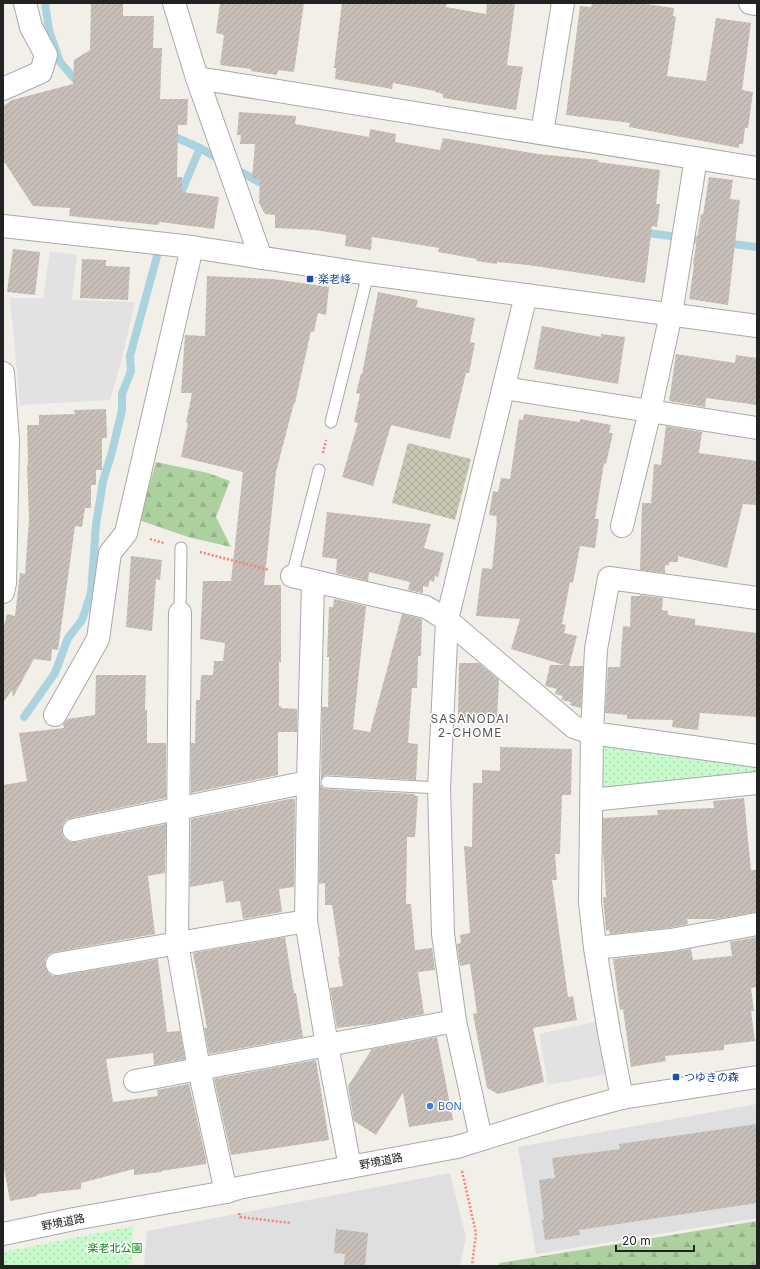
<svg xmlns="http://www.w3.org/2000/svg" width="760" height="1269" viewBox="0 0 760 1269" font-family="Inter,'Noto Sans JP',sans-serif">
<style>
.residential{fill:#e0dfdf}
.construction{fill:url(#construction-cross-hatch)}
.forest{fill:url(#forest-firs)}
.park{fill:url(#park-dots)}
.parking{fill:#e2e2e2}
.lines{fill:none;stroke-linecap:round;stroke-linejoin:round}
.stream{stroke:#aad3df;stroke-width:8}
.building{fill:url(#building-hatch)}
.service-casing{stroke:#a9a9a9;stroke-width:13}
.minor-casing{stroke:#a9a9a9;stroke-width:24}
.tertiary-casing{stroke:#a9a9a9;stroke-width:24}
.path{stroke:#fa8072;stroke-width:2.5;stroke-dasharray:2 2;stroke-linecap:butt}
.service{stroke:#fff;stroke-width:11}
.minor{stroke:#fff;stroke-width:22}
.tertiary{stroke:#fff;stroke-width:22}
.transit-dot{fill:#1a4fb4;stroke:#fff;stroke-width:1.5}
.shop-dot{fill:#3f7fe0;stroke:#fff;stroke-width:1.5}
.labels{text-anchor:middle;stroke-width:3;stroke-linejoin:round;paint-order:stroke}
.transit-label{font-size:11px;fill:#164399;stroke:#fff;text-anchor:start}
.shop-label{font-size:11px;fill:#366cbe;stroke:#fff;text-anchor:start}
.street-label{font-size:11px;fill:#222;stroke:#fff}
.park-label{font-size:11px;fill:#0c8416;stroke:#fff}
.neighbourhood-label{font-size:12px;letter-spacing:1px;fill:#555;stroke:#fff}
</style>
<defs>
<pattern id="construction-cross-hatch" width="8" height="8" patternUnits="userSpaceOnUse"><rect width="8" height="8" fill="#c7c7b4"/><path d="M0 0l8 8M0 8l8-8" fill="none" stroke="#abab9a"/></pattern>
<pattern id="forest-firs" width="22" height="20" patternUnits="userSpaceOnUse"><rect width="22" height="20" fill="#add19e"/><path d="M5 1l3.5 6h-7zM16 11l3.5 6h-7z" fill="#95b388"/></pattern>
<pattern id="park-dots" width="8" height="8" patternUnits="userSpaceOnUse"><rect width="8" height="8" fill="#c8facc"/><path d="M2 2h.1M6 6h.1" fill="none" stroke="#acd6af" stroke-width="1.8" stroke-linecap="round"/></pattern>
<pattern id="building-hatch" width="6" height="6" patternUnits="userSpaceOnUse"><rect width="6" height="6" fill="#c7bfb8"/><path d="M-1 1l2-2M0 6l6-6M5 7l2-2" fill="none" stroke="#aba49e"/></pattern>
</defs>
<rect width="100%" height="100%" fill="#f2efe9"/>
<!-- residential -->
<path class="residential" d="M 757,1104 L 757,1218 L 536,1254 L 518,1147 Z
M 450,1173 L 466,1237 L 460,1266 L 144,1266 L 147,1231 Z"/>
<!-- construction -->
<path class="construction" d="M 408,443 L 471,459 L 455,520 L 392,503 Z"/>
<!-- forest -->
<path class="forest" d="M 156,462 L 208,473 L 230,481 L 216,517 L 231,547 L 188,537 L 139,520 Z
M 757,1221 L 757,1266 L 498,1266 L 500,1263 Z"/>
<!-- park -->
<path class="park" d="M 602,744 L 757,768 L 757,778 L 605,788 L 601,782 Z
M 133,1226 L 132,1266 L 3,1266 L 3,1252 Z"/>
<!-- parking -->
<path class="parking" d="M 50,251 L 77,255 L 72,300 L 135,302 L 121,362 L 110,400 L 20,405 L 10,298 L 43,298 Z
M 600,1021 L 610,1070 L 603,1075 L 548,1085 L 539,1034 Z"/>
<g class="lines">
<!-- stream -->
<path class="stream" d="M 45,3 L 49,30 L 60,62 L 80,85
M 168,134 L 200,148 L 222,161
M 234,168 L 259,182 L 270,184
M 178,200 L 200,148
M 641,232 L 707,241
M 724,243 L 757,247
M 24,717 L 55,673 L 68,638 L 82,620 L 91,593 L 96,525 L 103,481 L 112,452 L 122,410 L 122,394 L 131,371 L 130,356 L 157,256"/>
</g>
<!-- building -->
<path class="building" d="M 91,3 L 123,3 L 123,16 L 154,16 L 153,48 L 162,48 L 160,99 L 188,99 L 187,125 L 178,125 L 177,177 L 182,177 L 182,192 L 219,197 L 214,229 L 160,222 L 158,225 L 69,216 L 70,208 L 33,206 L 3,160 L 3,106 L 12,100 L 73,84 L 74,60 L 90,50 Z
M 220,3 L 304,3 L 294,72 L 278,70 L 277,75 L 251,71 L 251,69 L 220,65 L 224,35 L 216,33 Z
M 342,3 L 447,3 L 446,7 L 486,14 L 487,3 L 515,3 L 507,65 L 523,67 L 516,110 L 443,98 L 443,94 L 435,92 L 435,91 L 393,83 L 392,89 L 335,79 L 336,68 L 334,68 Z
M 592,3 L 639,3 L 674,8 L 673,16 L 676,17 L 667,76 L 706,81 L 716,18 L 751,23 L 742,90 L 753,92 L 748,128 L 745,128 L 743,144 L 739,144 L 739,148 L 629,127 L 630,123 L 566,115 L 580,6 L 591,7 Z
M 239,112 L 296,116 L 295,124 L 369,137 L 370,129 L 396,134 L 395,142 L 440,150 L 443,138 L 538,154 L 599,160 L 598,162 L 660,170 L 656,204 L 660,204 L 657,227 L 652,226 L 645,283 L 528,265 L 497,262 L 497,264 L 476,261 L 477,259 L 438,252 L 439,248 L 372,237 L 371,250 L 345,246 L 346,235 L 315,230 L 275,228 L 275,215 L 265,214 L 259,203 L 260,179 L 252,178 L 255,144 L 240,144 L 241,135 L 237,135 Z
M 709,177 L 733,180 L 730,199 L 740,200 L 728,305 L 689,299 L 694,265 L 693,264 L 701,214 L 703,215 Z
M 13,249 L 40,252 L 35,295 L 7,292 Z
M 82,259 L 106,260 L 106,266 L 130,267 L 128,300 L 80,298 Z
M 207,276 L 273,279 L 329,287 L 326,315 L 318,313 L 314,332 L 311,331 L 295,403 L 294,403 L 276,472 L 264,585 L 281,585 L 281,662 L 279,662 L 279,706 L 281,706 L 281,708 L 297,709 L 297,732 L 278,732 L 278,775 L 191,793 L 191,743 L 195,743 L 196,700 L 200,700 L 201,675 L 213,675 L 214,661 L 223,661 L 225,643 L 200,639 L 203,581 L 231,581 L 243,472 L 181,457 L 188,423 L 186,423 L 192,393 L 181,393 L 185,335 L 205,336 Z
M 378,292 L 418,300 L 416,307 L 475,318 L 470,342 L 475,343 L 469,373 L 466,373 L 450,439 L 391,425 L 373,486 L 342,477 L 358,423 L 354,422 L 360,394 L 356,393 L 361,374 L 362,374 Z
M 542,326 L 601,337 L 601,334 L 625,337 L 618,384 L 534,369 Z
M 676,354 L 735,363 L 736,355 L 757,358 L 757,405 L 706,398 L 705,407 L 669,401 Z
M 106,409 L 107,438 L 102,438 L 102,470 L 96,470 L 96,485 L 91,485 L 91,508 L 85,508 L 82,527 L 75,526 L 58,650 L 52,649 L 51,661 L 34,659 L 13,697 L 12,690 L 3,703 L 3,630 L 7,614 L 15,616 L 20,573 L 25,574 L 29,519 L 27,465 L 28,465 L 27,425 L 39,425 L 39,415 L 75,414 L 74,410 Z
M 524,414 L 580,422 L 580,419 L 611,425 L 609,433 L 613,433 L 606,464 L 604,463 L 595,519 L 599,519 L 595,548 L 580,546 L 573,583 L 570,582 L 562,624 L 566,625 L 564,633 L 577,636 L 569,666 L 583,666 L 581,708 L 570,705 L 571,702 L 561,700 L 563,696 L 555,694 L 557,689 L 545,686 L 550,665 L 564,665 L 511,649 L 520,619 L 476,616 L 482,568 L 492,569 L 497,521 L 496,521 L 497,516 L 489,515 L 493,491 L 498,492 L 501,478 L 510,479 L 519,419 L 523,420 Z
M 666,426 L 702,432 L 699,453 L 757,461 L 757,505 L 743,504 L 727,568 L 678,556 L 678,562 L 669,562 L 669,565 L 665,565 L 665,573 L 640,570 L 642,503 L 651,503 L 654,464 L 661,465 Z
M 327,512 L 431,524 L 424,548 L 444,553 L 438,577 L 435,576 L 434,582 L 430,580 L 428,587 L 423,586 L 423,593 L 408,590 L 410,582 L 369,572 L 368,581 L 336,573 L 337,559 L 322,557 Z
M 131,556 L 162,560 L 160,580 L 156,579 L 152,631 L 126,627 Z
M 640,595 L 663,598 L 662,610 L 668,611 L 668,615 L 695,619 L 695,625 L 757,633 L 757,717 L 700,713 L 698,730 L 672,727 L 673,720 L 627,719 L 627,715 L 605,713 L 608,667 L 620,667 L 623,626 L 630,627 L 631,596 L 640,596 Z
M 334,599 L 366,606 L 353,729 L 370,732 L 402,614 L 422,619 L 421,656 L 418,656 L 417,688 L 412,688 L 408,743 L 418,744 L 416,780 L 327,775 L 324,776 L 321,780 L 322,707 L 328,707 L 329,657 L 327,657 L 329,607 L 333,607 Z
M 459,663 L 479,663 L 499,680 L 497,717 L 458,717 Z
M 96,675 L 146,675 L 145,710 L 147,710 L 147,743 L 166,743 L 166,798 L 71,818 L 66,820 L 62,826 L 62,833 L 64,838 L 70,842 L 77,842 L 166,824 L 165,873 L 148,876 L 155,934 L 55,952 L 49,954 L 45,959 L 45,966 L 48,972 L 52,976 L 59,976 L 158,959 L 167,1032 L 180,1031 L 185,1059 L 154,1065 L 153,1053 L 106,1059 L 113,1102 L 158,1096 L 157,1090 L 189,1084 L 206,1159 L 206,1164 L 161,1171 L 161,1172 L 134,1175 L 134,1169 L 81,1183 L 81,1189 L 37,1194 L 37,1196 L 10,1201 L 3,1163 L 3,785 L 27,781 L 19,733 L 64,728 L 63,724 L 67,719 L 95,715 Z
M 500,747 L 572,749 L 571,795 L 562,795 L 560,854 L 555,854 L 557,880 L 552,880 L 568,997 L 573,996 L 577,1020 L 533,1028 L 544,1082 L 498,1094 L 487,1088 L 473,1014 L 477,1013 L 470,964 L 460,966 L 457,944 L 461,943 L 460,935 L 470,933 L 464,846 L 472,847 L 473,783 L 482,783 L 482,770 L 500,771 Z
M 320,784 L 323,788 L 327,789 L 415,794 L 415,796 L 418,796 L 415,837 L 407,837 L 406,904 L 411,904 L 415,950 L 432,948 L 435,970 L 418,972 L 424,1014 L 379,1023 L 337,1028 L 330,988 L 343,986 L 338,957 L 340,957 L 332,905 L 325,905 L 325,883 L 319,884 Z
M 744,798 L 751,870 L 757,870 L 757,912 L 716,919 L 687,919 L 688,924 L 669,928 L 610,934 L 609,930 L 606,931 L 603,897 L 606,897 L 603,851 L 603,818 L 658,815 L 657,810 L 714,808 L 713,801 Z
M 289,799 L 295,799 L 294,887 L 279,889 L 282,912 L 243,919 L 240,901 L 226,903 L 223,881 L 190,887 L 191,819 Z
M 285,937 L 294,993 L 296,993 L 303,1037 L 209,1054 L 204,1028 L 207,1028 L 193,953 Z
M 757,937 L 757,987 L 751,988 L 754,1011 L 751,1011 L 755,1041 L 724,1045 L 724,1050 L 665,1056 L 666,1061 L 631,1067 L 623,1009 L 620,1010 L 613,959 L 672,952 L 691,949 L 693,960 L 732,956 L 730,942 Z
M 437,1037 L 453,1120 L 409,1127 L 403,1093 L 376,1135 L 354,1121 L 348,1086 L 372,1049 Z
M 316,1060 L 329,1140 L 231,1155 L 214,1079 Z
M 757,1124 L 757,1203 L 579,1230 L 580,1235 L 545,1240 L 542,1220 L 544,1220 L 539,1180 L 555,1178 L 552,1158 L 620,1149 L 619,1144 Z
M 336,1229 L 368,1233 L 365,1266 L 344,1266 L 345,1254 L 334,1253 Z"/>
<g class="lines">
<!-- service casing -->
<g class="service-casing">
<path id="service" d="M 331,422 L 368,274
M 292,576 L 319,470
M 180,613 L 181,548
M 327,782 L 439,788"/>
</g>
<!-- minor casing -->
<g class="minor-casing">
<path id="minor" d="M 750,3 L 757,4
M 197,78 L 757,168
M 3,89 L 41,72 L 46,55 L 31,27 L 25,3
M 542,133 L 563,3
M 3,373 L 8,440 L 5,583 L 3,592
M 504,388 L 757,428
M 622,526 L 650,411 L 671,314 L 696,158
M 292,576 L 426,607 L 447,620 L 574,727 L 592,733 L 757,756
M 313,582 L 308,782 L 306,921 L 327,1045 L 350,1167
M 180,613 L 177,944 L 199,1069 L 226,1192
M 55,715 L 98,639 L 110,553 L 126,533 L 192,247
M 591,800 L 757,783
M 74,830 L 308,782
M 595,948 L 671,940 L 757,924
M 57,964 L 306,921
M 135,1081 L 455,1021
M 622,1098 L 609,1032 L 595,948 L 590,902 L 592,733 L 596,649 L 609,578 L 757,598
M 481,1139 L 455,1021 L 443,934 L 439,788 L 447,620 L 526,295"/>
</g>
<!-- tertiary casing -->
<g class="tertiary-casing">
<path id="tertiary" d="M 174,3 L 197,78 L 261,258
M 3,226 L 192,247 L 368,274 L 757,326
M 3,1234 L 74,1219 L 226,1192 L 238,1188 L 457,1147 L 563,1114 L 622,1098 L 757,1077"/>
</g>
<!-- path -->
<path class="path" d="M 323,453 L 326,440
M 150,539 L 164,543
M 200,552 L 269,570
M 462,1171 L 476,1233 L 472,1266
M 239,1213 L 240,1217 L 291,1223"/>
<!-- service -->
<use href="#service" class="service"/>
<!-- minor -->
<use href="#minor" class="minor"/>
<!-- tertiary -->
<use href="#tertiary" class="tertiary"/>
</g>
<!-- markers -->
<g class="transit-dot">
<rect x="306" y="275" width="8" height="8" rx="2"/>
<rect x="672" y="1073" width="8" height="8" rx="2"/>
</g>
<circle class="shop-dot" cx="430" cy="1106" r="4"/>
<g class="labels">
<!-- transit labels -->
<g class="transit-label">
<text x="318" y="283">楽老峰</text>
<text x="684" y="1081">つゆきの森</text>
</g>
<!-- shop labels -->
<g class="shop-label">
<text x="438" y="1110">BON</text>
</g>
<!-- street labels -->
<g class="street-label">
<text transform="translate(381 1161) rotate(-11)" y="4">野境道路</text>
<text transform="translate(63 1222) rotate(-11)" y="4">野境道路</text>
</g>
<!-- park labels -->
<g class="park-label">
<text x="115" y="1252">楽老北公園</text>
</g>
<!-- neighbourhood labels -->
<g class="neighbourhood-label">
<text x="470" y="723">SASANODAI<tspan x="470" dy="14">2-CHOME</tspan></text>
</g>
</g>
<!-- border -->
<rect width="760" height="1269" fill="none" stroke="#222222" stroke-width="8"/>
<!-- scale -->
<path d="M616 1245v6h78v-6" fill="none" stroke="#222222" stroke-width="2"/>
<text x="622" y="1245" font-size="12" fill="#222222" stroke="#ffffff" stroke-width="3" paint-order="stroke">20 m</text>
</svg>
